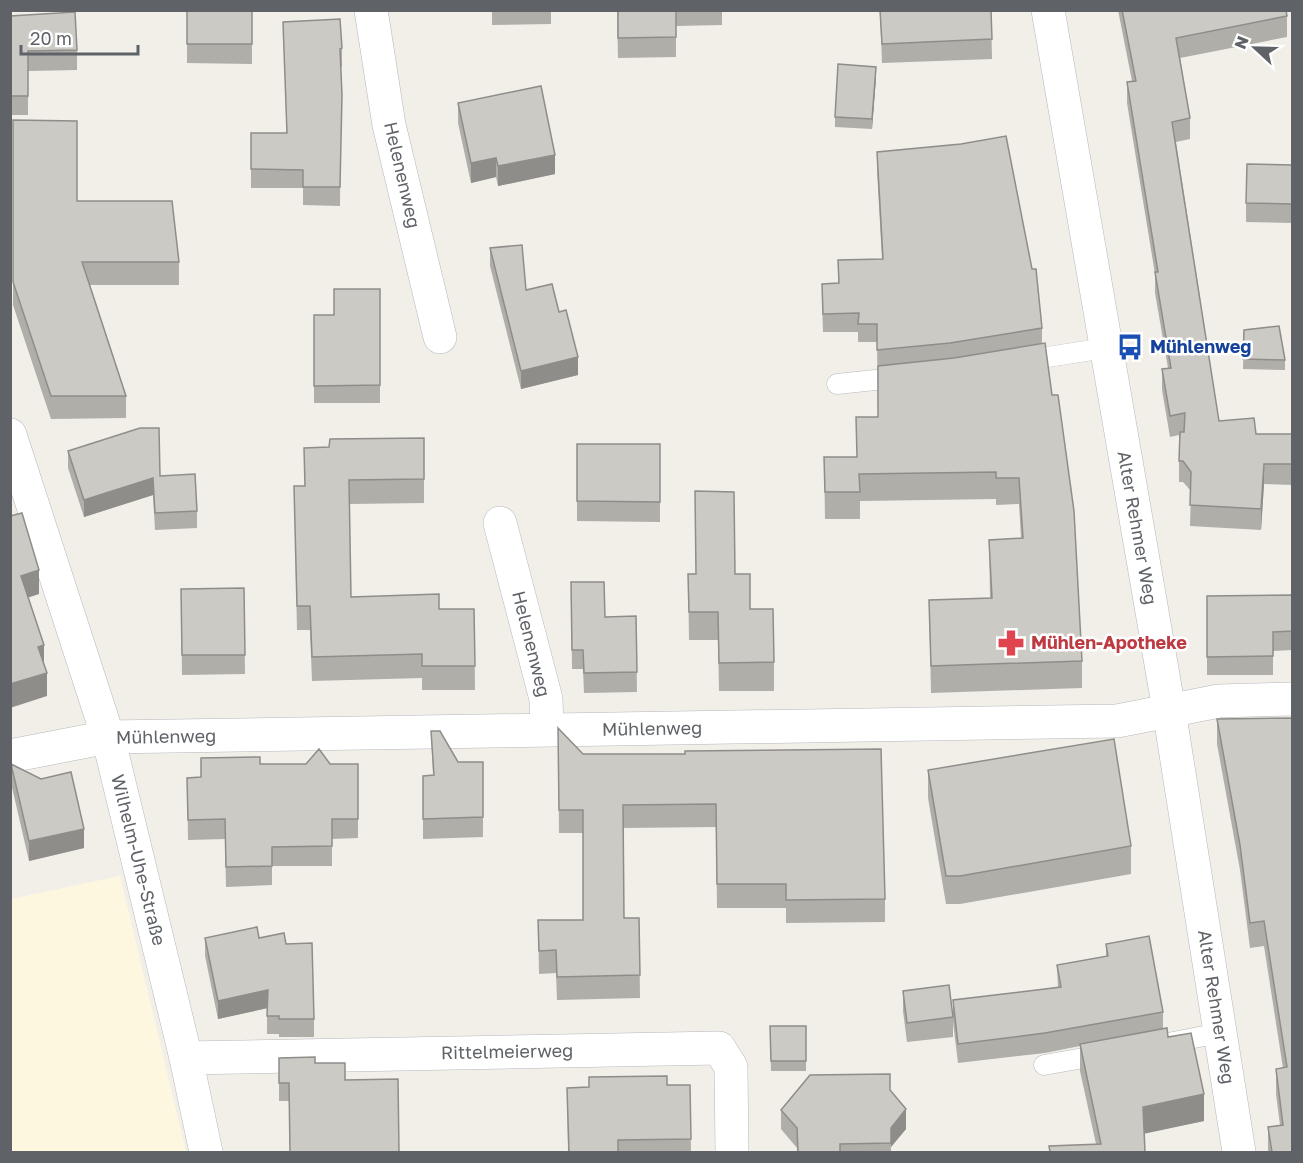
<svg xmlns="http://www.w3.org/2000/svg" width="1303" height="1163" viewBox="0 0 1303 1163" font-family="'Golos Text',sans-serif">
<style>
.commercial{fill:#fef7e0}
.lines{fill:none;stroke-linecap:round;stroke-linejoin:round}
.service-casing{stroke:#b5b8bc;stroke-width:21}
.minor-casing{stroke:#b5b8bc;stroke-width:34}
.service{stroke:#fff;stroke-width:20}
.minor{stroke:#fff;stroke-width:33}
.wall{fill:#afaea9}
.shaded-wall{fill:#8f8d8a}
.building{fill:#cccac5;stroke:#8f8d8a;stroke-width:1.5}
.labels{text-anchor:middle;stroke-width:5;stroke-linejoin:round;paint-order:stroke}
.street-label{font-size:18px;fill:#5f6368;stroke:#fff}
.transit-label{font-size:18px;font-weight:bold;fill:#164399;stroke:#fff;text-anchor:start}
.health-label{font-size:18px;font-weight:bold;fill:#be3a42;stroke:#fff;text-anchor:start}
</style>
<rect width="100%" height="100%" fill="#f1efe8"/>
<!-- commercial -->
<path class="commercial" d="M 120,876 L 186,1152 L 11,1152 L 11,899 Z"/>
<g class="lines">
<!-- service casing -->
<g class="service-casing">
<path id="service" d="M 1022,361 L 1105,348
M 837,384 L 904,377
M 1168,1043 L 1220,1033
M 1044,1065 L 1106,1054"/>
</g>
<!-- minor casing -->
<g class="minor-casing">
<path id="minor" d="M 371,10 L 389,125 L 440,337
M 1048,10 L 1169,710 L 1239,1152
M 10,435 L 108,737 L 186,1058 L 206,1152
M 500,523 L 546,699 L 547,730
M 10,756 L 108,737 L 1117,721 L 1219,701 L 1292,699
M 186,1058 L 719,1048 L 731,1067 L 732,1152"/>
</g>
<!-- service -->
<use href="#service" class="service"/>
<!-- minor -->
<use href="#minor" class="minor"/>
</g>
<!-- wall -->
<path class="wall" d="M 187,10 L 252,10 L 252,64 L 187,63 Z
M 492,10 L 551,10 L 551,24 L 492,25 Z
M 617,10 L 722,10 L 722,25 L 676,26 L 676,57 L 618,58 Z
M 862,10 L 991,10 L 992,59 L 882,63 L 880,11 L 862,11 Z
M 1118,10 L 1286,10 L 1287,16 L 1287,37 L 1180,58 L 1190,118 L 1190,139 L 1176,142 L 1219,421 L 1256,434 L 1293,434 L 1293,485 L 1264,484 L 1261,530 L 1190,526 L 1191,491 L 1183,482 L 1179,482 L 1179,435 L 1170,437 L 1162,390 L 1162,369 L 1168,368 L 1155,293 L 1155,274 L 1127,103 L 1127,82 L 1132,81 Z
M 10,16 L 77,50 L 77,70 L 28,71 L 28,115 L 10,115 Z
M 283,22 L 342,48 L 342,67 L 341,67 L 340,206 L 303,205 L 303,188 L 251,188 L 251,133 L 287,133 Z
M 876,77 L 872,129 L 835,127 L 835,117 Z
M 458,103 L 555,174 L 498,186 L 496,177 L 471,183 L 458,123 Z
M 13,120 L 77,201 L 179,262 L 179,285 L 90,285 L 126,396 L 126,418 L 51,419 L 13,305 Z
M 877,152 L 1042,328 L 1042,344 L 1082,661 L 1082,688 L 931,693 L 929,600 L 990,598 L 989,540 L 1021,538 L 1019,504 L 996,505 L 996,499 L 860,501 L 860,519 L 825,519 L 824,457 L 857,457 L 856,417 L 878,417 L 877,342 L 858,342 L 858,332 L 823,332 L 822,302 L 822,284 L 838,283 L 838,260 L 882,259 L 877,170 Z
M 1293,165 L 1293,223 L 1246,222 L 1246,203 Z
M 490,248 L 526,290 L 559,312 L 578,375 L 521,389 L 490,266 Z
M 380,289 L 380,403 L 314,403 L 314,315 L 334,315 Z
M 1244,330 L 1285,360 L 1285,370 L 1243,369 Z
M 424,438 L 424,503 L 349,504 L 351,597 L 439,609 L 474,609 L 475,690 L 422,690 L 422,678 L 312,681 L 310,630 L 297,630 L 294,486 L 305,486 L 329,447 Z
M 577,444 L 660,444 L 660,522 L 577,521 Z
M 68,451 L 160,476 L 197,511 L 197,528 L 155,530 L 153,495 L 84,517 L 68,468 Z
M 688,574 L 735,574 L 774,662 L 774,691 L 719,691 L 718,640 L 689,640 Z
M 571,582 L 605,617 L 636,616 L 637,692 L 584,693 L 583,669 L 572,669 Z
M 244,588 L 245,674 L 182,675 L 181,589 Z
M 1293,595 L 1293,650 L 1273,651 L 1273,675 L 1207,675 L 1207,596 Z
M 1293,718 L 1293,1152 L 1268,1152 L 1268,1127 L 1280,1125 L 1276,1094 L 1276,1069 L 1283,1068 L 1264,946 L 1250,948 L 1240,870 L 1217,744 L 1217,719 Z
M 558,728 L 583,754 L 685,754 L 885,899 L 885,922 L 786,923 L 786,908 L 717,908 L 716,827 L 623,828 L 624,918 L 639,918 L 640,998 L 557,1000 L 556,973 L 539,974 L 538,920 L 583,920 L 583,833 L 559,833 Z
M 431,731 L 458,762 L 483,762 L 483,837 L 423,839 L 423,776 L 433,775 Z
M 11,764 L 84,848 L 29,861 L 11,783 Z
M 260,764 L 358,764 L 358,838 L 332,839 L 332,866 L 272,866 L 272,885 L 226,887 L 225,839 L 188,840 L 187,778 L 201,777 Z
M 928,770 L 1131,846 L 1131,874 L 960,904 L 946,904 L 928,798 Z
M 205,938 L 259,938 L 286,944 L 314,1019 L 314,1037 L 279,1037 L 279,1034 L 267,1034 L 267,1008 L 218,1019 L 205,956 Z
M 1106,944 L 1163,1012 L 1163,1029 L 1168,1037 L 1204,1121 L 1144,1133 L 1145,1152 L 1096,1144 L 1080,1071 L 1080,1046 L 1045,1053 L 958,1063 L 953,1022 L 953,1037 L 907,1042 L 903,1011 L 903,991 L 953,1015 L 953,1000 L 1058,988 L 1057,965 L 1106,956 Z
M 770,1026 L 806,1026 L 806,1071 L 771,1071 Z
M 279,1058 L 315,1063 L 345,1080 L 289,1101 L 279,1101 Z
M 667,1085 L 690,1085 L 691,1152 L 568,1152 L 567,1088 Z
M 890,1090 L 906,1129 L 891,1147 L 891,1152 L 797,1152 L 797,1148 L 781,1129 L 781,1110 Z"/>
<!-- shaded-wall -->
<path class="shaded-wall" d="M 876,67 L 876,77 L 872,129 L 872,119 Z
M 555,155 L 555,174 L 498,186 L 498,166 Z
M 496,158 L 496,177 L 471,183 L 471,163 Z
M 578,357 L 578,375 L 521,389 L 521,371 Z
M 1264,464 L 1264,484 L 1261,530 L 1261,509 Z
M 153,478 L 153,495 L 84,517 L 84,500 Z
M 39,570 L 39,594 L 21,600 L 21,576 Z
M 44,645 L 44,669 L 38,647 Z
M 47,673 L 47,696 L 10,708 L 10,684 Z
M 84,829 L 84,848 L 29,861 L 29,841 Z
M 268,990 L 268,1008 L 218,1019 L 218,1001 Z
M 1204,1094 L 1204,1121 L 1143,1134 L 1143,1107 Z
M 906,1109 L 906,1129 L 891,1147 L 891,1128 Z"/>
<!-- building -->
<path class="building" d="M 187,10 L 252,10 L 252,44 L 187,44 Z
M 618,10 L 676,10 L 676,37 L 618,38 Z
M 880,10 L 991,10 L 992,39 L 882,44 Z
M 1122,10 L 1286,10 L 1287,16 L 1176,38 L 1190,118 L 1172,122 L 1219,421 L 1254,418 L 1256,434 L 1293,434 L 1293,464 L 1264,464 L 1261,509 L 1190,505 L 1191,472 L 1183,461 L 1179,461 L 1180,432 L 1184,432 L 1185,413 L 1170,416 L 1162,369 L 1171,368 L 1155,272 L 1158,272 L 1127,82 L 1136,81 Z
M 75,12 L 77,50 L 28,51 L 28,96 L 10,96 L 10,16 Z
M 340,19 L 342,48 L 340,49 L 342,95 L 340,187 L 303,187 L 303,170 L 251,169 L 251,133 L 287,133 L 283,22 Z
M 838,64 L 876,67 L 872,119 L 835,117 Z
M 541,86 L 555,155 L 498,166 L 496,158 L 471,163 L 458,103 Z
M 13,120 L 77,121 L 77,201 L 172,201 L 179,262 L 82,262 L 126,396 L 51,396 L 13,282 Z
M 1006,136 L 1032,269 L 1036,269 L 1042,328 L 950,343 L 877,350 L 877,324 L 858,324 L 859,313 L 823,314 L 822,284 L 839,283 L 838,260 L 883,259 L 877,152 L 961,144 Z
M 1247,164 L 1293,165 L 1293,204 L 1246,203 Z
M 522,245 L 526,290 L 552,284 L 559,312 L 566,310 L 578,357 L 521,371 L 490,248 Z
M 334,289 L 380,289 L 380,385 L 314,386 L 314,315 L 334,315 Z
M 1279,326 L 1285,360 L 1243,359 L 1244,330 Z
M 1045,343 L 1052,395 L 1058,395 L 1074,511 L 1082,661 L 931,666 L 929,600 L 992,598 L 989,540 L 1023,538 L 1019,478 L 996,478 L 996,472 L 859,474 L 860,492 L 825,492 L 824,457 L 857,457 L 856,417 L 878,417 L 878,366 L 954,358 Z
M 140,428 L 159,428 L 160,476 L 195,474 L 197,511 L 155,513 L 153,478 L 84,500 L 68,451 Z
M 424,438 L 424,479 L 349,480 L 351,597 L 439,594 L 439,609 L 474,609 L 475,666 L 422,666 L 422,654 L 312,657 L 310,606 L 297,606 L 294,486 L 305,486 L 304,448 L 329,447 L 330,439 Z
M 577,444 L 660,444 L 660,502 L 577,501 Z
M 695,491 L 734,492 L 735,574 L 750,574 L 750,609 L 773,609 L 774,662 L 719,663 L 718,612 L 689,612 L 688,574 L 696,574 Z
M 22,513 L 39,570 L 21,576 L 44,645 L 38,647 L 47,673 L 10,684 L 10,516 Z
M 571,582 L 604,582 L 605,617 L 636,616 L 637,672 L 584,673 L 583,650 L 572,650 Z
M 244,588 L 245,655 L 182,655 L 181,589 Z
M 1293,595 L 1293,631 L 1273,632 L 1273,656 L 1207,657 L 1207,596 Z
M 1293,718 L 1293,1152 L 1272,1152 L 1268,1127 L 1283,1125 L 1276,1069 L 1287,1067 L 1264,921 L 1250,923 L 1240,845 L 1217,719 Z
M 558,728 L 583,754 L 685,754 L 685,751 L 881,749 L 885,899 L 786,900 L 786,884 L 717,884 L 716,804 L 623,805 L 624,918 L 639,918 L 640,975 L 557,977 L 556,950 L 539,951 L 538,920 L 583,920 L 583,810 L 559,810 Z
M 431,731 L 440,731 L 458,762 L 483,762 L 483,817 L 423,819 L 423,776 L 434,775 Z
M 1114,739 L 1131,846 L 960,876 L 946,876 L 928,770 Z
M 319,749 L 330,764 L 358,764 L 358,819 L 332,819 L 332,846 L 272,847 L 272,866 L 226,867 L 225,819 L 188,820 L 187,778 L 201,777 L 201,758 L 260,757 L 260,764 L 306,764 Z
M 11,764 L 41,779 L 71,772 L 84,829 L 29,841 Z
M 257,927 L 259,938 L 284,933 L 286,944 L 312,943 L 314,1019 L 279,1019 L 279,1016 L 267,1016 L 268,990 L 218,1001 L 205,938 Z
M 1149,936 L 1163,1012 L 1045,1033 L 958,1044 L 953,1000 L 1061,987 L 1057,965 L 1108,956 L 1106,944 Z
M 949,985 L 953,1017 L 907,1023 L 903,991 Z
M 770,1026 L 806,1026 L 806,1061 L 771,1061 Z
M 1167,1028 L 1168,1037 L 1191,1033 L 1204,1094 L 1143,1107 L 1145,1152 L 1050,1152 L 1049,1146 L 1101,1144 L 1080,1044 Z
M 315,1057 L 315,1063 L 345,1063 L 345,1080 L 398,1079 L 399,1152 L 290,1152 L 289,1083 L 279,1083 L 279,1058 Z
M 890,1074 L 890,1090 L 906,1109 L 891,1128 L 891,1143 L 840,1144 L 840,1152 L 798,1152 L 797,1128 L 781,1110 L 810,1075 Z
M 667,1076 L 667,1085 L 690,1085 L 691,1139 L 618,1140 L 618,1152 L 569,1152 L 567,1088 L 589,1087 L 589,1077 Z"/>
<!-- icons -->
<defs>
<g id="bus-bare" transform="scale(2.07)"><path d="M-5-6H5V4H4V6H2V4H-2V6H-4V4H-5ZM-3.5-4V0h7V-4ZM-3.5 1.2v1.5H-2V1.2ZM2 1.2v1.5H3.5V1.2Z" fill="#1a4fb4" stroke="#fff" stroke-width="2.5" paint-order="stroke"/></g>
<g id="pharmacy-bare" transform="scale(2.07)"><path d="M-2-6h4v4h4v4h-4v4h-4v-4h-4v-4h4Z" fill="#e0444e" stroke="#fff" stroke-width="2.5" paint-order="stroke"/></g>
</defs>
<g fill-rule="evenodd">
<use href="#bus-bare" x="1130" y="347"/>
<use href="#pharmacy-bare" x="1011" y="643"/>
</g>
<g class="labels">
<!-- street labels -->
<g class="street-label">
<text transform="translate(402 175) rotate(77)" y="6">Helenenweg</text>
<text transform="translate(1137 528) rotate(80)" y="6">Alter Rehmer Weg</text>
<text transform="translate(531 644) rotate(76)" y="6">Helenenweg</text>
<text transform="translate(652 729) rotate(-1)" y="6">Mühlenweg</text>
<text transform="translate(166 737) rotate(-1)" y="6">Mühlenweg</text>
<text transform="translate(138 860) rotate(76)" y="6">Wilhelm-Uhe-Straße</text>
<text transform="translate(1216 1007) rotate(81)" y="6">Alter Rehmer Weg</text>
<text transform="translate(507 1052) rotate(-1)" y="6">Rittelmeierweg</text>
</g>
<!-- transit labels -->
<g class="transit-label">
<text x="1150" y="353">Mühlenweg</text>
</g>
<!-- health labels -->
<g class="health-label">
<text x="1031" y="649">Mühlen-Apotheke</text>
</g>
</g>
<!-- border -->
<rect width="1303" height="1163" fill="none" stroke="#5f6368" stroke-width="24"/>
<!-- north arrow -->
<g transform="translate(1255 48) rotate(292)" stroke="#ffffff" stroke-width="4.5" paint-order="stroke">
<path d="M0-4.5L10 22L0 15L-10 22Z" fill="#5f6368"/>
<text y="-9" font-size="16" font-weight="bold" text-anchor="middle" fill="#5f6368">N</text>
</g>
<!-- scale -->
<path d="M21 45v9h117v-9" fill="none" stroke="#5f6368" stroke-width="3"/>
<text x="30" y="45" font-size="18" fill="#5f6368" stroke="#ffffff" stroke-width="4.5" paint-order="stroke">20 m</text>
</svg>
